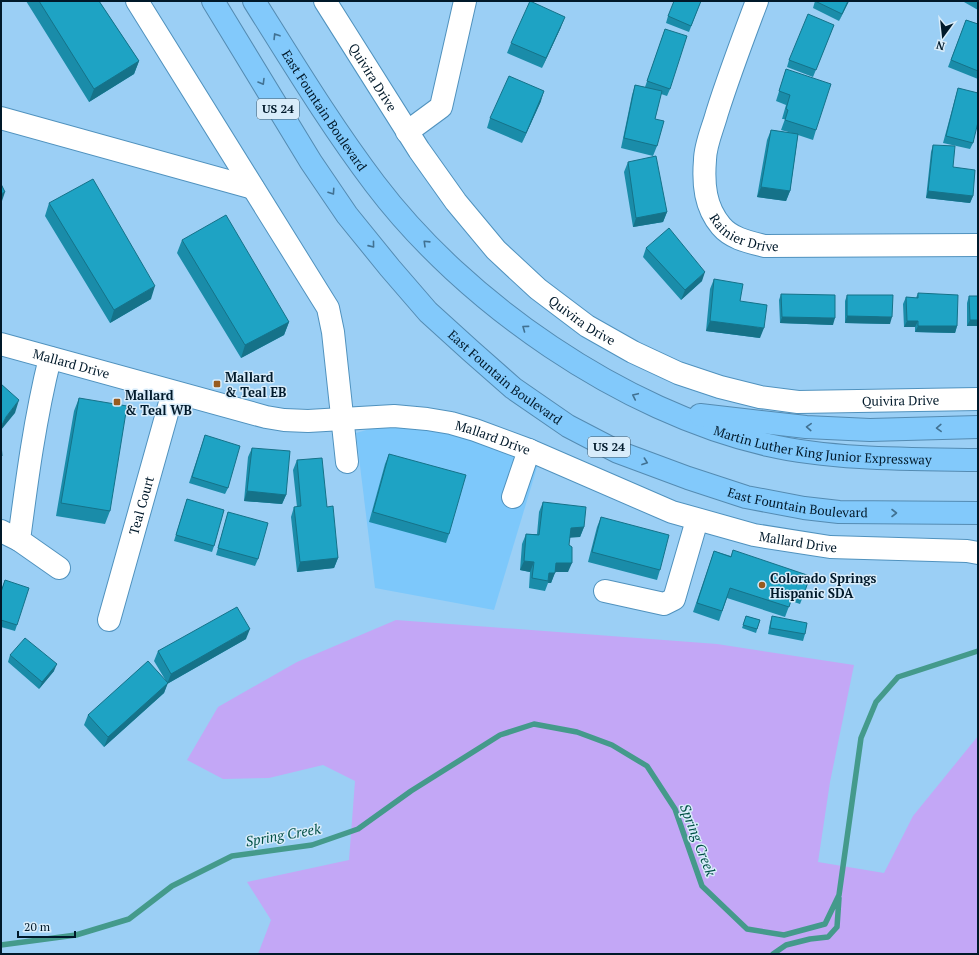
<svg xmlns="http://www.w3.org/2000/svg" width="979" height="955" viewBox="0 0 979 955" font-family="'PT Serif',serif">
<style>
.built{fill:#7dc8fb}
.grass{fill:#c3a7f6}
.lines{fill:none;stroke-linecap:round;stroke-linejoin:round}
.stream{stroke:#449a8b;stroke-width:5.5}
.minor-casing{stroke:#5092be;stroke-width:24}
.highway-casing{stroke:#548bb2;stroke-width:24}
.minor{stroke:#fff;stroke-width:22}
.highway{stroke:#82c9fb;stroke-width:22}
.wall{fill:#1a8ca9}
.shaded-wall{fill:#157289}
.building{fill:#1ea3c4;stroke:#157289}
.oneway{stroke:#417192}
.poi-dot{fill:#985b1f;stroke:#d8ecfa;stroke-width:1.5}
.labels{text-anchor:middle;stroke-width:3;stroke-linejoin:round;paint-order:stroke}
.shield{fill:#d8ecfa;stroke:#415868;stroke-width:1}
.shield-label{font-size:12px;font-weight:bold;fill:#00192a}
.street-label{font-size:13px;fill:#00192a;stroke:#d8ecfa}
.poi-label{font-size:13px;font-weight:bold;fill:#00192a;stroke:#d8ecfa;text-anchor:start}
.water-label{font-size:14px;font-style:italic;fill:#025046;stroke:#d8ecfa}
</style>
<rect width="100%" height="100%" fill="#9bcff5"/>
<!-- built -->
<path class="built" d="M 380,426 L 412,426 L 448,432 L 538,464 L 494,610 L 375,588 L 356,433 Z"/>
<!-- grass -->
<path class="grass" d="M 396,620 L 717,644 L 854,665 L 830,782 L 818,862 L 884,873 L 913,816 L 978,736 L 978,954 L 258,954 L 271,920 L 247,882 L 349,860 L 355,781 L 323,765 L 269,778 L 223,779 L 187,760 L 218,707 L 297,662 Z"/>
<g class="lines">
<!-- stream -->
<path class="stream" d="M 1,945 L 76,935 L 129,919 L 172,886 L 232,856 L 312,845 L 358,829 L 411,791 L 500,735 L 534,724 L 577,732 L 612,745 L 647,766 L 675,809 L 702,886 L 747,929 L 784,935 L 825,924 L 839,895 L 861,738 L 876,702 L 898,677 L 978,651
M 773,954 L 786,945 L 810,939 L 828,937 L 837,927 L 839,898"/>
<!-- minor casing -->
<g class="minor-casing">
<g id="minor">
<path d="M 137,1 L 328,308 L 333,332 L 347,462"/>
<path id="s1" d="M 325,1 L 419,150 L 456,202 L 496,250 L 538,289 L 587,326 L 633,352 L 678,373 L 720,387 L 760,397 L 798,402 L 978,399"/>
<path id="s2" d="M 757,1 C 743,38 729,75 717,113 C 713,128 705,145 705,160 C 703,184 705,207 721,226 C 732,239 749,242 765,246 L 978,245"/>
<path d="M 1,118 L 253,188"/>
<path d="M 407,132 L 441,107 L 465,1"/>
<path id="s3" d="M 1,344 L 266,417 L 284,420 L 308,421 L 394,416 L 427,419 L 451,423 L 475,430 L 529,450 L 672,512 L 754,535 L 830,547 L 967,551 L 978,553"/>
<path d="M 50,358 C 35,418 27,479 19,540 L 59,568"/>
<path d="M 513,497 L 529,450"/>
<path d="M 1,531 L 19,540"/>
<path d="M 605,591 L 664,604 L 674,599 L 697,520"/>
<path id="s4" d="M 109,620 L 173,392"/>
</g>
</g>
<!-- highway casing -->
<g class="highway-casing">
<g id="highway">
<path id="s5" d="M 213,1 L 311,162 L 347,215 L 390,268 L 428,312 L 471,351 L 513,388 L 568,426 L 618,452 L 688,478 L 746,497 L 804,508 L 839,512 L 978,513"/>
<path id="s6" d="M 254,1 C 293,63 331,126 375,184 C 465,303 623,412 768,445 C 834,460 910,459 978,460"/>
<path d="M 700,415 L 806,427 L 870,430 L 978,427"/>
</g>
</g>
<!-- minor -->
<use href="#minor" class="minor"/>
<!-- highway -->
<use href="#highway" class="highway"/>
</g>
<!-- wall -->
<path class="wall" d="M 26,1 L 99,1 L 139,61 L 134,74 L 89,102 Z
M 701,1 L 689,32 L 666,23 L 668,16 Z
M 815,1 L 849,1 L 839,21 L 813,8 Z
M 964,1 L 978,1 L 978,10 L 964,2 Z
M 966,20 L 978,24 L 978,79 L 948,67 Z
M 834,25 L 813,77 L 787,67 L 789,60 Z
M 561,27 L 542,68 L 507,53 L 511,43 Z
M 665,29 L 670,89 L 667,96 L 661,94 L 655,119 L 657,146 L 653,156 L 621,148 L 632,95 L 635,85 L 645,87 Z
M 786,69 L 816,130 L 813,140 L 798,135 L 790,191 L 786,201 L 757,197 L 767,140 L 771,130 L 792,133 L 781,130 L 785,119 L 782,119 L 786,105 L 776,101 Z
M 958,88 L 973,143 L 970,149 L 943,143 L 956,95 Z
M 541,101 L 522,143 L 487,128 L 490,118 Z
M 933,145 L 953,167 L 973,196 L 970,203 L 926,198 L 931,152 Z
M 628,162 L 667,212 L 663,222 L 633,227 L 624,172 Z
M 49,203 L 151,299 L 110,323 L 45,216 Z
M 182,240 L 289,322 L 284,335 L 241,358 L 177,253 Z
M 646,248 L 702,281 L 681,300 L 643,257 Z
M 714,279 L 740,301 L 760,338 L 706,331 L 710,289 Z
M 918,293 L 957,326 L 955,333 L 915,332 L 915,327 L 904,327 L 903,304 L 906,297 L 916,298 Z
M 781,294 L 833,325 L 780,323 L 779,300 Z
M 847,295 L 890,324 L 845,323 L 845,301 Z
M 969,296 L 978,326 L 967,326 L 967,303 Z
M 79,398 L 110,511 L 105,524 L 56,516 L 74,411 Z
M 205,435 L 228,488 L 225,494 L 189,483 Z
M 252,448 L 286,495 L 282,504 L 244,501 L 248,457 Z
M 389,454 L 449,534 L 446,543 L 369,522 L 385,464 Z
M 297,460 L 327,507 L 338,558 L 334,568 L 297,572 L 291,517 L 294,507 L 297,507 L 293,470 Z
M 187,499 L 214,546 L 212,552 L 174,541 Z
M 543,502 L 584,527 L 580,537 L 569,537 L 569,545 L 568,572 L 555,572 L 551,583 L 548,583 L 545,591 L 529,588 L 530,572 L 520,570 L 522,544 L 526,534 L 537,534 L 539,512 Z
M 228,512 L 258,559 L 255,566 L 216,555 Z
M 601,517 L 660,570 L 657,580 L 588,562 L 597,527 Z
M 733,550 L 804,594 L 800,604 L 791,601 L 785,617 L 727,598 L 719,621 L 693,612 L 714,551 L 731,556 Z
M 5,580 L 17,625 L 15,631 L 1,627 L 1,591 Z
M 746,616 L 760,620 L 756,633 L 742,628 Z
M 772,616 L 805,634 L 803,641 L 768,634 L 770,623 Z
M 246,639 L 167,684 L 164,693 L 104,747 L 84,725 L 88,715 L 166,681 L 154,661 L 158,651 Z
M 10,655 L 54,671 L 39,689 L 8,662 Z"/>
<!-- shaded-wall -->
<path class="shaded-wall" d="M 848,1 L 849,1 L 839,21 L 842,14 Z
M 565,17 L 561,27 L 542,68 L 546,58 Z
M 139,61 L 134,74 L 89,102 L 94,89 Z
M 544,91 L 541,101 L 522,143 L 526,133 Z
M 761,187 L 790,191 L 786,201 L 757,197 Z
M 928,191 L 973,196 L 970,203 L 926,198 Z
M 5,192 L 1,204 L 1,194 Z
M 667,212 L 663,222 L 633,227 L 636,218 Z
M 705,272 L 702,281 L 681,300 L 685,290 Z
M 155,286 L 151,299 L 110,323 L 114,310 Z
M 847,316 L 892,317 L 890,324 L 845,323 Z
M 782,317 L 835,318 L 833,325 L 780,323 Z
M 970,320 L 978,320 L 978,326 L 967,326 Z
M 710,321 L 764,328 L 760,338 L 706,331 Z
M 907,321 L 918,321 L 915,327 L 904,327 Z
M 289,322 L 284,335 L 241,358 L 245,345 Z
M 918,326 L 957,326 L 955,333 L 915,332 Z
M 19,400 L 15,413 L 1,430 L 1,427 L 6,417 Z
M 247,491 L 286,495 L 282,504 L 244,501 Z
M 584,527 L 580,537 L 567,538 L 571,528 Z
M 338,558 L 334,568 L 297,572 L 300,562 Z
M 524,561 L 534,562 L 530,572 L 520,570 Z
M 556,563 L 572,563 L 568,572 L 552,572 Z
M 549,573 L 555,573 L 551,583 L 548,583 Z
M 250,629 L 246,639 L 167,684 L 171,674 Z
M 57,664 L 54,671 L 39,689 L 42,682 Z
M 168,683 L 164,693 L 104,747 L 108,737 Z"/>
<!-- building -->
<path class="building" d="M 39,1 L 99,1 L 139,61 L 94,89 Z
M 530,1 L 565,17 L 546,58 L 511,43 Z
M 674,1 L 701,1 L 691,26 L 668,16 Z
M 815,1 L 848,1 L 842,14 Z
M 808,14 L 834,25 L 816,70 L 789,60 Z
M 966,20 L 978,24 L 978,71 L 951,60 Z
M 665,29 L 687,36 L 670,89 L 647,81 Z
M 786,69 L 831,84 L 816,130 L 785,120 L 788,110 L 786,109 L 790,95 L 779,91 Z
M 509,76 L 544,91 L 526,133 L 490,118 Z
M 635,85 L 662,91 L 655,119 L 664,121 L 657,146 L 624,138 Z
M 958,88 L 978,93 L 978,122 L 973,143 L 946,136 Z
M 771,130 L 798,134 L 790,191 L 761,187 Z
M 933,145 L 955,146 L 953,167 L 975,170 L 973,196 L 928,191 Z
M 656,156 L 667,212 L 636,218 L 628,162 Z
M 93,179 L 155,286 L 114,310 L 49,203 Z
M 1,184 L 5,192 L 1,194 Z
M 226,215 L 289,322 L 245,345 L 182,240 Z
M 669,228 L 705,272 L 685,290 L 646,248 Z
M 714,279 L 743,284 L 740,301 L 767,305 L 764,328 L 710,321 Z
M 918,293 L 958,295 L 957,326 L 918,326 L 918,321 L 907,321 L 906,297 L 918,298 Z
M 781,294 L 835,295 L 835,318 L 782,317 Z
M 847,295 L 893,295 L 892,317 L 847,316 Z
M 969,296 L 978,296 L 978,320 L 970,320 Z
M 1,384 L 19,400 L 6,417 L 1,427 L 1,431 Z
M 79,398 L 127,406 L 110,511 L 61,503 Z
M 205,435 L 240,446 L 228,488 L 192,477 Z
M 1,444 L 2,456 L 1,456 Z
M 252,448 L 290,451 L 286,495 L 247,491 Z
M 389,454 L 466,475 L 449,534 L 373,512 Z
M 322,458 L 327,507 L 333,506 L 338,558 L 300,562 L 294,507 L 301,506 L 297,460 Z
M 187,499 L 224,510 L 214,546 L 176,535 Z
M 543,502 L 586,507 L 584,527 L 571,528 L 569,545 L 572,547 L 572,563 L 556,563 L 555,573 L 549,573 L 548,581 L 532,578 L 534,562 L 524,561 L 526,534 L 539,535 Z
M 228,512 L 268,523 L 258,559 L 218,548 Z
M 601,517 L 669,535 L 660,570 L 592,552 Z
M 733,550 L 810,576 L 804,594 L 794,591 L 789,607 L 730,588 L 722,611 L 697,603 L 714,551 L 731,557 Z
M 5,580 L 29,588 L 17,625 L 1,620 L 1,592 Z
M 237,607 L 250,629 L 171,674 L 158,651 Z
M 746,616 L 760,620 L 757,629 L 743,625 Z
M 772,616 L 807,623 L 805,634 L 770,628 Z
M 25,638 L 57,664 L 42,682 L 10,655 Z
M 148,661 L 168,683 L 108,737 L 88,715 Z"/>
<!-- one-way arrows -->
<defs><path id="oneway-chevron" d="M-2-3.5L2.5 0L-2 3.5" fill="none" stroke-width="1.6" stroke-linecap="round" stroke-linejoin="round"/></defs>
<g class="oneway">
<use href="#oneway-chevron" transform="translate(276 36) rotate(-122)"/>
<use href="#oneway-chevron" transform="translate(262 82) rotate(59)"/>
<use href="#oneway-chevron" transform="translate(332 192) rotate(56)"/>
<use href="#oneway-chevron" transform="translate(426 243) rotate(-136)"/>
<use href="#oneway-chevron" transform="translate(372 245) rotate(51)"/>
<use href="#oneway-chevron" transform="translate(525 328) rotate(-144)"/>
<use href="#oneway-chevron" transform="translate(635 396) rotate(-155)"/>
<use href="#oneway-chevron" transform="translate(809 427) rotate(-177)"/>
<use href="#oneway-chevron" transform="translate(939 428) rotate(178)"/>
<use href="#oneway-chevron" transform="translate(645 462) rotate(20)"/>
<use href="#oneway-chevron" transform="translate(894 513)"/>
</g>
<!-- markers -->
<g class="poi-dot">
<rect x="213" y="380" width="8" height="8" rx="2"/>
<rect x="113" y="398" width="8" height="8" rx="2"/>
<circle cx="762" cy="585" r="4"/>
</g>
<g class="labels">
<!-- shield labels -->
<g class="shield">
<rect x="257" y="99" width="42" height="20" rx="3"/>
<rect x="588" y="437" width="42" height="20" rx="3"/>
</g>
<g class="shield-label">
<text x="278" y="113">US 24</text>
<text x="609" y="451">US 24</text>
</g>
<!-- street labels -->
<g class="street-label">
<text dy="5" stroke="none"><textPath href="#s1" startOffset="90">Quivira Drive</textPath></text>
<text dy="5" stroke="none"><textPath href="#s6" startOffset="130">East Fountain Boulevard</textPath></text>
<text dy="5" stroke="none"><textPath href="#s2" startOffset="262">Rainier Drive</textPath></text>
<text dy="5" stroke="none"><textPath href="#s1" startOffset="414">Quivira Drive</textPath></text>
<text dy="5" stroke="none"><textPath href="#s3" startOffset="73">Mallard Drive</textPath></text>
<text dy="5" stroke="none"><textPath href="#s5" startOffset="480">East Fountain Boulevard</textPath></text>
<text dy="5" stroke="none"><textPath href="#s1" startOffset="750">Quivira Drive</textPath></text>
<text dy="5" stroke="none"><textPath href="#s3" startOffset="505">Mallard Drive</textPath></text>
<text dy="5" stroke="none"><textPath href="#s6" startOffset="754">Martin Luther King Junior Expressway</textPath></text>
<text dy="5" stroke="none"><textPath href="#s5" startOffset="804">East Fountain Boulevard</textPath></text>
<text dy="5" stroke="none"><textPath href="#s4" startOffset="119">Teal Court</textPath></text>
<text dy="5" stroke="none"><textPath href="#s3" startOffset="829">Mallard Drive</textPath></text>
</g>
<!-- poi labels -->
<g class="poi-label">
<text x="225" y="382">Mallard<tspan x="225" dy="15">&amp; Teal EB</tspan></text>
<text x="125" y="400">Mallard<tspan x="125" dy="15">&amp; Teal WB</tspan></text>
<text x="770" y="583">Colorado Springs<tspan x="770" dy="15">Hispanic SDA</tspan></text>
</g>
<!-- water labels -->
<g class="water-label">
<text transform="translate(283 835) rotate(-10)" y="5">Spring Creek</text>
<text transform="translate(698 840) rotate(69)" y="5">Spring Creek</text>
</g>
</g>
<!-- border -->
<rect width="979" height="955" fill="none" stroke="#00192a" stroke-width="4"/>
<!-- north arrow -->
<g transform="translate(943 36) rotate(195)" stroke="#d8ecfa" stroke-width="3" paint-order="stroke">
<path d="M0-3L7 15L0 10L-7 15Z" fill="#00192a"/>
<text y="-6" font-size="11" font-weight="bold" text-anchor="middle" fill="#00192a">N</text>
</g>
<!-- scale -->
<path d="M18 931v6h57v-6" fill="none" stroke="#00192a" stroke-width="2"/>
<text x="24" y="931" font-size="12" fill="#00192a" stroke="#d8ecfa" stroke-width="3" paint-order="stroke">20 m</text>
</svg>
